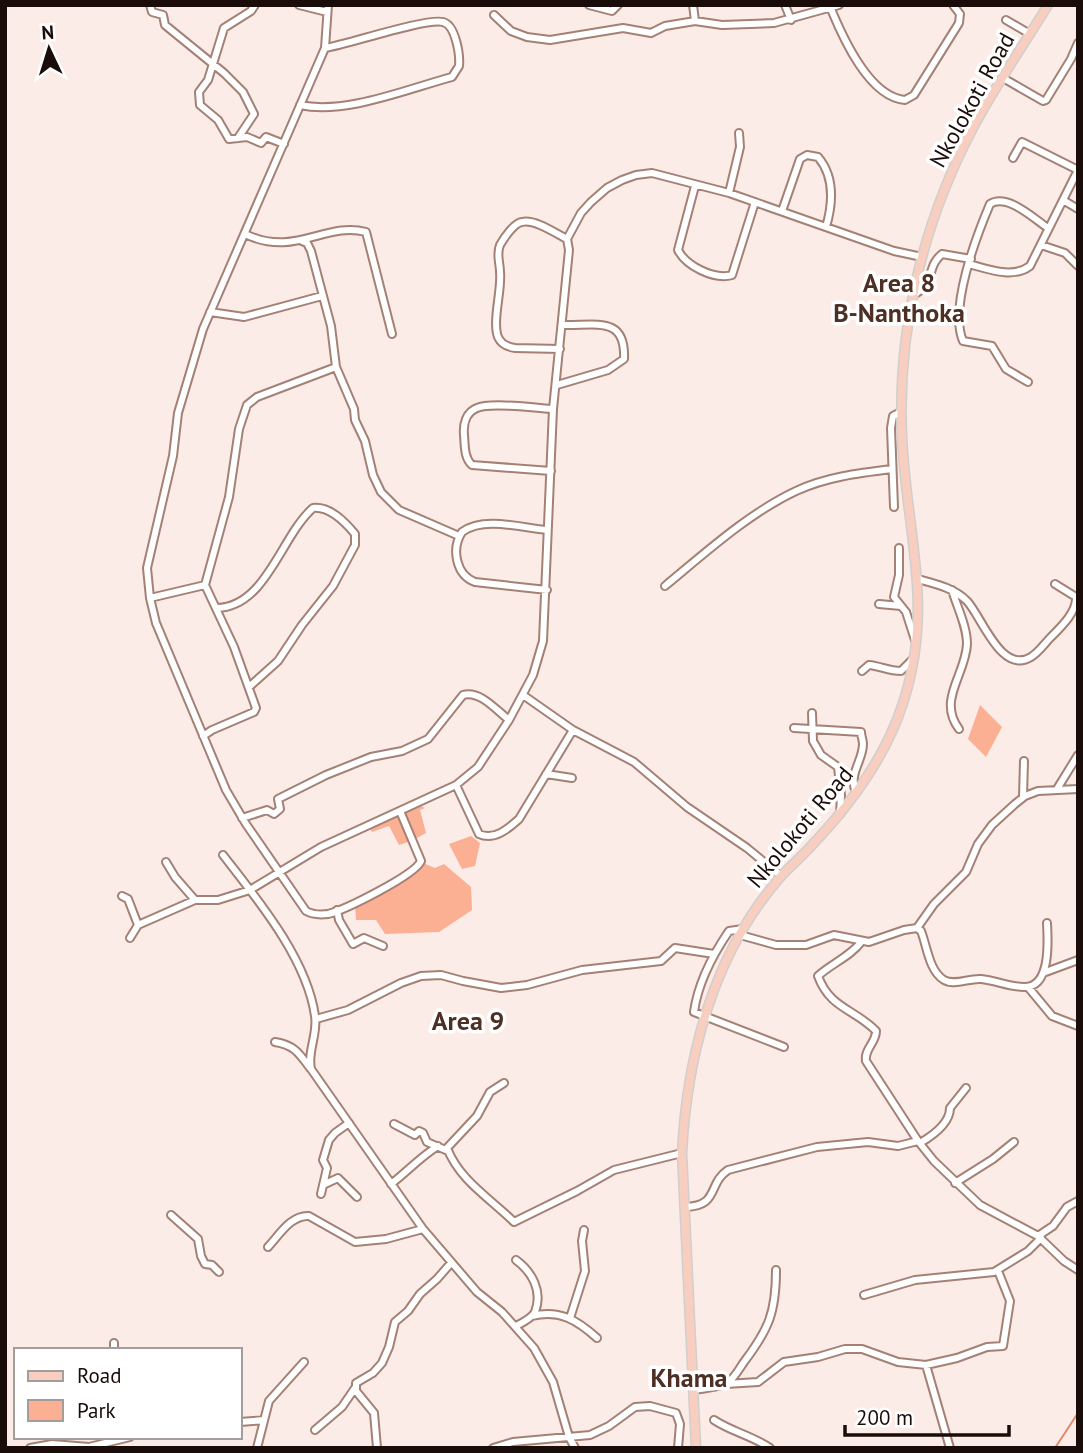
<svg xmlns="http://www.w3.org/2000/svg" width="1083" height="1453" viewBox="0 0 1083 1453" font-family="'PT Sans',sans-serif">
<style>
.green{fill:#fbaf93}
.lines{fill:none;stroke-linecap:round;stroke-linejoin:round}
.stream{stroke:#e58865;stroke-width:2}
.minor-casing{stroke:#a48175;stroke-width:10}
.major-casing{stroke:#d1cfce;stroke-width:11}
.minor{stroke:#fff;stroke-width:6}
.major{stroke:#f7cebf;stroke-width:8}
.labels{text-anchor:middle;stroke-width:7;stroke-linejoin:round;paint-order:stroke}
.street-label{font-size:23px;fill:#1a0d09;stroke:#fff}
.quarter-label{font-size:26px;font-weight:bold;fill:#4d2f24;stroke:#fff}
</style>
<rect width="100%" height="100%" fill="#fcece7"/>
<!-- green -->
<path class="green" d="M 980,705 L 1002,727 L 986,757 L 968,739 Z
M 419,805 L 425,808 L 420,810 L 426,833 L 415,839 L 403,812 Z
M 398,814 L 411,841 L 399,845 L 389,826 L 372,832 L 369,827 Z
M 471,836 L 480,843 L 475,866 L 462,869 L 449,844 Z
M 423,863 L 435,868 L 444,864 L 471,887 L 472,910 L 439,932 L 385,934 L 376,920 L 356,920 L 355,904 L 408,879 Z"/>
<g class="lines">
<!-- stream -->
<path class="stream" d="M 1055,1448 L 1078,1413"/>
<!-- minor casing -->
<g class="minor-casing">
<path id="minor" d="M 150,5 L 152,12 L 163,15 L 165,25 L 224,73 L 243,92 L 254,114 L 238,138
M 255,5 L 251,11 L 224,28 L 208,80 L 199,92 L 200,105 L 218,120 L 229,139 L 247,137 L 261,143 L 266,137 L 284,144
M 299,5 L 327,12
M 328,5 L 325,48 L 203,329 L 178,413 L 173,456 L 147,568 L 150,598 L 156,623 L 226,790 L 246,824 L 306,911 C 313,915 320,915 328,914 C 345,910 415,875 421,861 L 400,811
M 589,5 L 612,11 L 618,5
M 693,5 L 695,21 L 722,25 L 774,23 L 839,5
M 785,5 L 791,20
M 831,9 C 843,38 869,97 905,100 L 914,95 L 959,23 L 960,14 L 953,5
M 494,15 L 511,31 L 527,37 L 550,40 L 623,28 L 651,33 L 665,26 L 695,21
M 1006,20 L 1030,34
M 1003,78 L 1043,101 L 1046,100 L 1071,59 L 1078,43
M 300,105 C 345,115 407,89 452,77 L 459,66 C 460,56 456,25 443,22 C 425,18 349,44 325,48
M 1013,158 L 1022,142 L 1078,170
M 695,186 L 678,250 C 686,266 714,280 732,275 L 755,202
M 729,193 L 740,147 L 739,133
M 1063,200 L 1078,209
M 782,211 L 800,159 L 807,155 L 818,157 C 835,177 833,203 826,227
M 245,234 C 295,258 326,221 366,232 L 392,334
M 302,241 L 307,243 L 311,251 L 331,326 L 336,367 L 354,409 L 355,420 L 365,441 L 373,475 L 381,492 L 399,510 L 459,536
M 1041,245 L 1065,253 L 1078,266
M 969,264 C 988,269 1013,279 1030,266 L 1078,170
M 913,295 C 937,283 925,268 942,254 L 971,259
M 210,312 L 244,317 L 322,296
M 560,349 L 515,348 C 508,347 501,344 498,337 C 492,321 502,290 500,272 C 500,263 496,254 500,245 C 504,238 514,223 522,222 C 535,219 555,233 567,239
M 1028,382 L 1006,369 L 992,346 L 963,341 C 949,308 976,237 990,204 C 1007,193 1033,218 1048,228
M 557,385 L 608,370 L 624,359 C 626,315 595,326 563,325
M 551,471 L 472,465 C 464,458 465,446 464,435 C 463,424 466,412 477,408 C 490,402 537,408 553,409
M 894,507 L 891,428 L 893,416 L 901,412
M 899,548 L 899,575 L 894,597 L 906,612 L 915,640
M 918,579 C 936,584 954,588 967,601 C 982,617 1001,675 1031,657 C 1039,652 1045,643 1051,637 C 1061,627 1077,612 1076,597 L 1055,584
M 665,586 C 705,553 749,513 796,491 C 826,477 859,473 892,469
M 547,590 L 475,582 C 456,575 451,549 462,532 C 484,516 522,528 547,530
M 952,590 C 957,607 967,626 967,644 C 966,674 937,700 959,729
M 150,598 L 205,585
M 879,604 L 901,606
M 217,608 C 266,607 281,536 313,508 C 330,506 345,522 355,534 L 355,545 L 333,586 L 302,625 L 278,661 L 249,687
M 862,671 L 869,665 C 880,666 889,671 901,671 L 914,658
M 523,695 L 573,730 L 634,762 L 687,807 L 747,848 L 781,876
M 812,713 L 813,741 L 821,755 L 838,767 L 841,795 L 840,814
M 794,728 L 861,732 C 861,736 863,740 863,744 C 863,761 848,774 856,792
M 203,736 L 212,730 L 254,712 L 256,708 L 234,647 L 205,585 L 229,497 L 239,429 L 247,405 L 257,397 L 336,367
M 546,774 L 572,778
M 456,785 L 479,834 C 494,841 508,829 519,819 L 573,730
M 1057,789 L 1078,755
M 1023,797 L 1024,761
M 242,818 L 267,810 L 274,814 L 280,809 L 278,799 L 326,775 L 371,757 L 402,751 L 428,739 L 463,695 C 480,690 496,710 509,720
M 223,855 C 258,900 307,959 315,1016 C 318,1034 307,1052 311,1069 L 423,1229 L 477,1292 L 502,1312 L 534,1348 L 553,1382 L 569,1437 L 575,1448
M 166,862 L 175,877 L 195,900 L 218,900 L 250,890 L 321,847 L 456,785 L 478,767 L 509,720 L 533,675 L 543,641 L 553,409 L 569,250 L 567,239 L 581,213 L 591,202 L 607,188 L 622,180 L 636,175 L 652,173 L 729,193 L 894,251 L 922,257
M 122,896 L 128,899 L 138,925 L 130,938
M 337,910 L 339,920 L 353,944 L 364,938 L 383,946
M 138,925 L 195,900
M 917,928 L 934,904 L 966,872 L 978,844 L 992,825 L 1015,804 L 1025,796 L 1038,791 L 1078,789
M 743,929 L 729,931 C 712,956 698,982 694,1012 L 784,1047
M 740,935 L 776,945 L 806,945 L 834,935 L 869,942 L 904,930 L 917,928 L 921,931 C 927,946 929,971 944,980 C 954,986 969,978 981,979 C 995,980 1009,987 1024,987 C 1051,988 1048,941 1047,923
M 862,941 C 850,957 832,963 818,976 C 830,1009 855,1009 876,1031 C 876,1043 864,1049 866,1061 L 918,1141
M 1043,973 L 1078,960
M 1028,987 L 1052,1016 L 1078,1026
M 316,1019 L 348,1010 L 401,983 L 421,976 L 441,975 L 463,981 L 501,988 L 527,985 L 582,970 L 661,961 L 675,948 L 714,954
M 275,1042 C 294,1045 299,1053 310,1068
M 504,1083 L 490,1092 L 477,1116 L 447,1148 C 460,1181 490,1198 514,1222 L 577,1191 L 614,1170 L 682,1153
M 394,1124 L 415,1135 L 419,1131 L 423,1133 L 427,1142 L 448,1151
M 920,1143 C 932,1136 950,1123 950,1108 L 966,1088
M 955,1183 L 993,1159 L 1014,1142
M 391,1184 C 407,1172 420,1157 438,1146
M 323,1185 L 338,1178 L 357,1197
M 321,1194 L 327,1168 L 323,1160 L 329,1140 L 335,1133 L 349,1123
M 685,1207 C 720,1206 707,1184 728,1170 L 817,1147 L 868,1142 L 898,1146 L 918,1141 L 934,1161 L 980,1205 L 1038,1236 L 1064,1261 L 1078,1270
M 171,1215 L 198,1239 L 201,1256 L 205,1264 L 212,1265 L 219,1272
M 1038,1236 L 1053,1226 L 1067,1207 L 1078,1201
M 268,1247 C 280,1234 291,1215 309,1216 L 355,1242 L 386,1239 L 423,1229
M 516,1260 C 532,1272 543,1291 535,1312 C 532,1318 522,1323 516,1326
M 864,1295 L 915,1280 L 994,1272 L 1028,1251 L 1041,1238
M 532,1316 C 559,1309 577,1320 597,1338
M 570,1318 L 585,1271 L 582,1241 L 584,1230
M 114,1343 L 114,1350
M 926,1365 L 950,1448
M 726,1384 L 758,1382 L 784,1362 L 818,1357 L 845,1349 L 862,1349 L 898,1362 L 926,1365 L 957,1358 L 987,1347 L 1003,1346 L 1010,1301 L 998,1271
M 694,1390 C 703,1388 718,1388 727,1383 C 734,1379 739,1369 744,1362 C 769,1329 776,1312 776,1270
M 714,1420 C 732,1432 751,1435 770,1448
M 240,1422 L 264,1420
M 315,1430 L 342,1407 L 355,1388
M 30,1448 L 52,1444 L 89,1447 L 130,1437
M 257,1448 L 269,1401 L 304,1362
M 377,1448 L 374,1413 L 356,1391 L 356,1383 L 373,1373 L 382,1363 L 389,1347 L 395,1322 L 408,1311 L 420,1294 L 437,1279 L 451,1263
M 493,1448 L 513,1442 L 590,1435 L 609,1426 L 635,1407 L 650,1406 L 676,1413 L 680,1424 L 678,1448"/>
</g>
<!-- major casing -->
<g class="major-casing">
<path id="major" d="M 696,1448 L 682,1153 C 687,1054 714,952 782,875 C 792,865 803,855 813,844 C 851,804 886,756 903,703 C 935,605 906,533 902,436 C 897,330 923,222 973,128 C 995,86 1023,46 1048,5"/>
</g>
<!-- minor -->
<use href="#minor" class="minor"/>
<!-- major -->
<use href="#major" class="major"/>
</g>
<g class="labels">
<!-- street labels -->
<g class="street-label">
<text transform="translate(972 100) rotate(-61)" y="8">Nkolokoti Road</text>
<text transform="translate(800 827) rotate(-50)" y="8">Nkolokoti Road</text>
</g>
<!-- quarter labels -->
<g class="quarter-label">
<text x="899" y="292">Area 8<tspan x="899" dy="30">B-Nanthoka</tspan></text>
<text x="468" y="1030">Area 9</text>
<text x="689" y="1387">Khama</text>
</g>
</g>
<!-- border -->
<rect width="1083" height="1453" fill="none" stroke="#1a0d09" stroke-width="14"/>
<!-- legend -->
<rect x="14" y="1348" width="228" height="91" fill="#ffffff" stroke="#a39e9d" stroke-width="2"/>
<rect x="28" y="1371" width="35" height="10" fill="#f7cebf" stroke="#a39e9d" stroke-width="2"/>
<text x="77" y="1383" font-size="21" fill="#1a0d09">Road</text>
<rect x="28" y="1400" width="35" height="21" fill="#fbaf93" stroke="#a39e9d" stroke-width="2"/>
<text x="77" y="1418" font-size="21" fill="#1a0d09">Park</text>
<!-- north arrow -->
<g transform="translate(49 49) rotate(356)" stroke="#ffffff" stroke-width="5" paint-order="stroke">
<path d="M0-5L12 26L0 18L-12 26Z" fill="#1a0d09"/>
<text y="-10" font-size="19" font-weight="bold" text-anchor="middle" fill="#1a0d09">N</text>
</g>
<!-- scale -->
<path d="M845 1425v10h164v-10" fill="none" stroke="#1a0d09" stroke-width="3.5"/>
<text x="856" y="1425" font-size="21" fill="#1a0d09" stroke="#ffffff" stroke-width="5" paint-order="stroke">200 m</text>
</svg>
